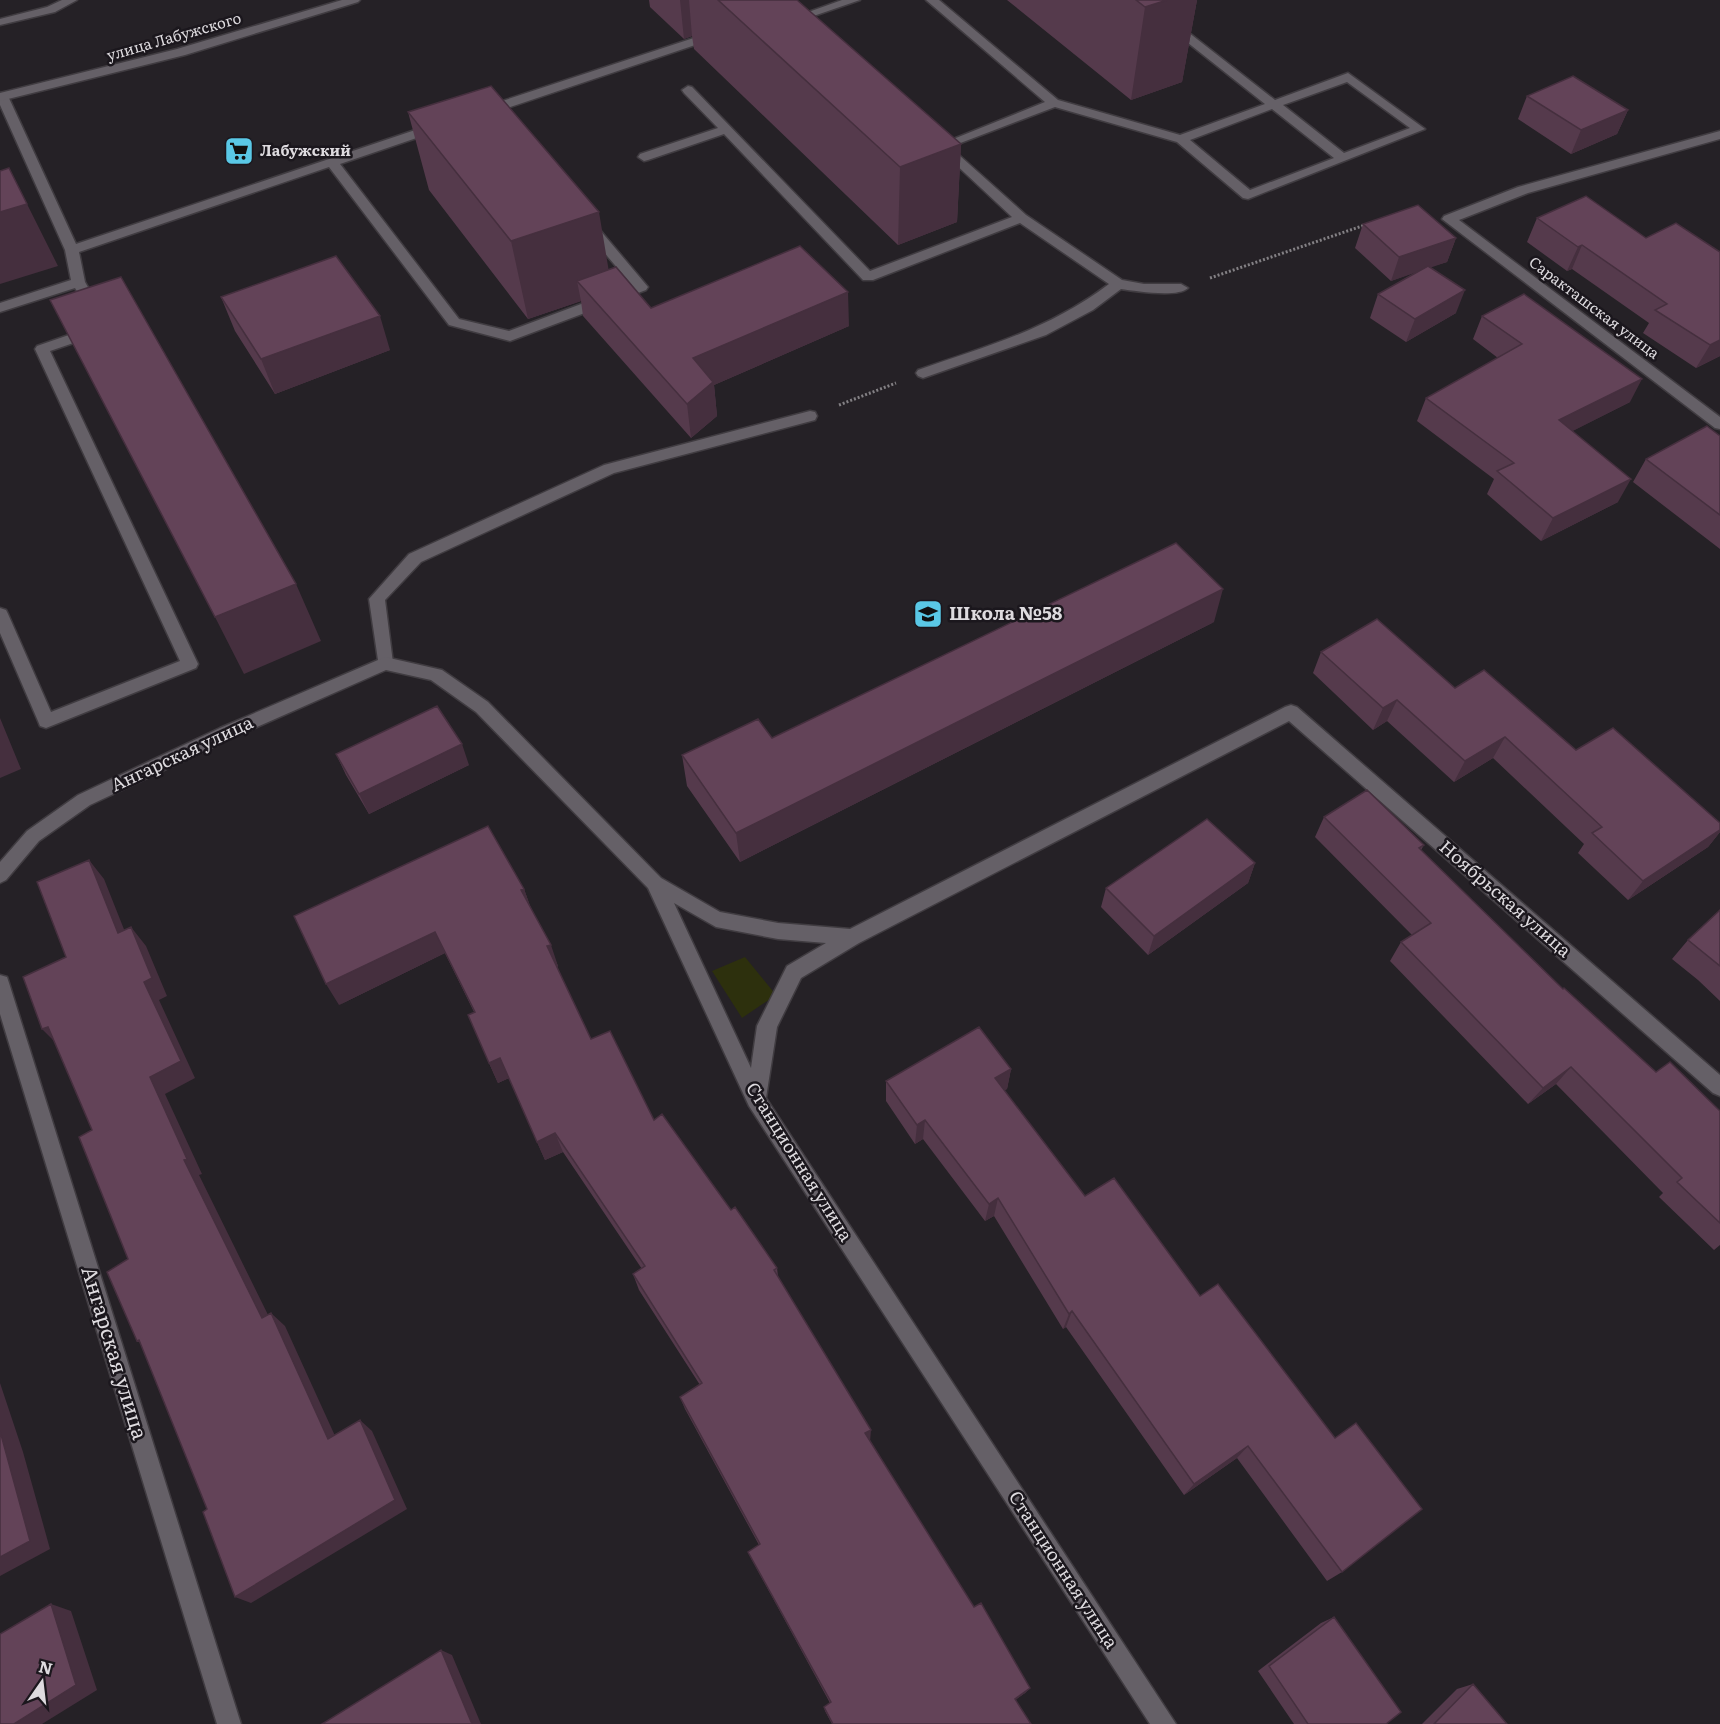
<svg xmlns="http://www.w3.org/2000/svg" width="1720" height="1724" viewBox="0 0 1720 1724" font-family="Literata,serif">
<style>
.green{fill:#2d300d}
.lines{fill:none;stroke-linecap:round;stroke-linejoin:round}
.lane-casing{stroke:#403c41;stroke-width:3}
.street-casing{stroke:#403c41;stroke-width:3}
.secondary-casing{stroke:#403c41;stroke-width:3}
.path{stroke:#838084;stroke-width:3;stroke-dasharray:2 2;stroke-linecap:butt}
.lane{fill:#656067;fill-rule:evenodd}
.street{fill:#656067;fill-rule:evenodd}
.secondary{fill:#656067;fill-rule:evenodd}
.wall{fill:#553a4c}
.shaded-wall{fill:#452f3e}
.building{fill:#634358;stroke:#452f3e;stroke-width:1.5}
.labels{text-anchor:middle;stroke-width:5;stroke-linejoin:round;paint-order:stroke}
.far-street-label{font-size:15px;fill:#dedbdf;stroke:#1b171d}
.far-poi-label{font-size:15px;font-weight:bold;fill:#dedbdf;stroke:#1b171d;text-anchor:start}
.poi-label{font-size:18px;font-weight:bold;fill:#dedbdf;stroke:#1b171d;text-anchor:start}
.street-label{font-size:18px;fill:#dedbdf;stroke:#1b171d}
.near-street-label{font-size:21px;fill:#dedbdf;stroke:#1b171d}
</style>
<rect width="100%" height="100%" fill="#252126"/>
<!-- green -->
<path class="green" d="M 745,957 L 776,995 L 742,1018 L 712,971 Z"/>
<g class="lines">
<!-- lane casing -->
<g class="lane-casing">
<path id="lane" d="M 62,0 L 77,0 L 55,12 L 0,25 L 0,19 L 47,7 Z
M 842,0 L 860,0 L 799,21 L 791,21 L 789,19 Z
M 926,0 L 939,0 L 1058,100 L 1180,135 L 1265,104 L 1134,0 L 1147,0 L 1275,100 L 1348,73 L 1425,129 L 1248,199 L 1243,198 L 1177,142 L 1055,107 L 950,147 L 1026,215 L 1122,280 L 1144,284 L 1181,284 L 1188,288 C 1178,298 1135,291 1121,289 L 1093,310 L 1046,335 L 923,378 L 918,376 L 916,373 L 918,370 C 987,346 1050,329 1109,284 L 1020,223 L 873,280 L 863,280 L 724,134 L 648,160 L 644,161 L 638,157 L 640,154 L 718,128 L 684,93 L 682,90 L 688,86 L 692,87 L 870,271 L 1012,217 L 936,146 L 1045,102 ZM 1347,82 L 1410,128 L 1344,153 L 1283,105 ZM 1272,109 L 1334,158 L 1250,190 L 1190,140 Z
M 715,31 L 721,35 L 719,37 L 489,114 L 485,115 L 479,111 L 481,108 Z
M 0,93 L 8,96 L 76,244 L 436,123 L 442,127 L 440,130 L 340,164 L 459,319 L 509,331 L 632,285 L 584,229 L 582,226 L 589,222 L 594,223 L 648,287 L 646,290 L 510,341 L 449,325 L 329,167 L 79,252 L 85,282 L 101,310 L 99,313 L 89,313 L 75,288 L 0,312 L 0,303 L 71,280 L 65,250 L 0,105 Z
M 92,327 L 99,332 L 97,335 L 50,351 L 198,664 L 196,668 L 46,728 L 40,726 L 38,721 L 0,633 L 0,608 L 6,610 L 8,614 L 51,712 L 180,661 L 35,349 L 37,346 Z
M 810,411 L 815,412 L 817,416 L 815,420 L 614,473 L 421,562 L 385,600 L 393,663 L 391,667 L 385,669 L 379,667 L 369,599 L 409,554 L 604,465 Z"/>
</g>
<!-- street casing -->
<g class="street-casing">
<path id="street" d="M 1720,131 L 1720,139 L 1528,193 L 1459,220 L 1720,417 L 1720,429 L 1715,428 L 1442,219 L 1444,216 L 1518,187 Z
M 385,657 L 442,670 L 488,702 L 661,878 L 720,912 L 778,923 L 850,929 L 1285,707 L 1291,705 L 1297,707 L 1720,1075 L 1720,1096 L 1713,1093 L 1289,721 L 859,943 L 801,978 L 777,1027 L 766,1098 L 1176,1724 L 1150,1724 L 749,1106 L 648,888 L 476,712 L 431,680 L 386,670 L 232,738 L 90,805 L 39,841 L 6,880 L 0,883 L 0,862 L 27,831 L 78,795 L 220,728 ZM 674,903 L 716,927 L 778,939 L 826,943 L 787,966 L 757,1026 L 751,1068 Z
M 0,975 L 7,977 L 9,983 L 241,1724 L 217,1724 L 0,1014 Z"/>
</g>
<!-- secondary casing -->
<g class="secondary-casing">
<path id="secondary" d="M 342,0 L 360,0 L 358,2 L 185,55 L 0,101 L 0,93 L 177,49 Z"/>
</g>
<!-- path -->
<path class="path" d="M 1210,278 L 1365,225
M 839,405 L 896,383"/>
<!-- lane -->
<use href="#lane" class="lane"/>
<!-- street -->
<use href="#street" class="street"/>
<!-- secondary -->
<use href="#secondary" class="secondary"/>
</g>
<!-- wall -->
<path class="wall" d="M 649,0 L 797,0 L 961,144 L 957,222 L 898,245 L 694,49 L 692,36 L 684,39 L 650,7 Z
M 1007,0 L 1197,0 L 1182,82 L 1131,100 Z
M 1527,96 L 1628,110 L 1617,134 L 1571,154 L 1518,119 Z
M 408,112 L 609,270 L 651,308 L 849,326 L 714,385 L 717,416 L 691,438 L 583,316 L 581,301 L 528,319 L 429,190 Z
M 1586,196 L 1720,356 L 1696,368 L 1643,333 L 1649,323 L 1572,269 L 1567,271 L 1527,242 L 1537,218 Z
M 1363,224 L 1456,238 L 1447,262 L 1430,267 L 1456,313 L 1406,342 L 1370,318 L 1378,294 L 1418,271 L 1391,281 L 1355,248 Z
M 221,297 L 390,350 L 275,394 L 235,331 Z
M 1482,316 L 1630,402 L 1572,431 L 1618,502 L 1541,541 L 1487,494 L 1494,479 L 1417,421 L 1426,398 L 1498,358 L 1473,339 Z
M 1720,436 L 1720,549 L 1633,482 L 1646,459 Z
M 1214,622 L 740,862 L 687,786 L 682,755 L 772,738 Z
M 1321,652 L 1455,688 L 1720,823 L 1720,832 L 1708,847 L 1628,900 L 1578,853 L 1584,844 L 1493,758 L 1454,782 L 1387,721 L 1373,730 L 1313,673 Z
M 336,754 L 469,765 L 369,814 L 346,775 Z
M 1324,817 L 1424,845 L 1421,850 L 1563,989 L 1656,1072 L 1720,1111 L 1720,1245 L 1714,1250 L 1659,1197 L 1663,1193 L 1556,1084 L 1528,1104 L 1390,961 L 1401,942 L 1412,935 L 1315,837 Z
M 1255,863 L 1248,883 L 1148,955 L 1101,907 L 1106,888 Z
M 524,889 L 530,906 L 558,966 L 557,967 L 591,1039 L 654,1120 L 731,1210 L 777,1268 L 778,1276 L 870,1442 L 974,1607 L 1030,1688 L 1025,1693 L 1015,1700 L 1031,1724 L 832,1724 L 825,1711 L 824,1707 L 830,1703 L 752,1560 L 748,1552 L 759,1545 L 685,1409 L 680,1397 L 700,1385 L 639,1290 L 633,1274 L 642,1269 L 563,1152 L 545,1160 L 509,1078 L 498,1083 L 489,1063 L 474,1012 L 445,953 L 339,1005 Z
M 1720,910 L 1720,1001 L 1698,980 L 1672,959 L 1688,940 Z
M 1011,1069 L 1007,1089 L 1004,1090 L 1342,1572 L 1327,1581 L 1237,1458 L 1184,1495 L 1066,1327 L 1063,1329 L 994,1216 L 985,1221 L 923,1139 L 915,1144 L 886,1101 L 886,1081 Z
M 1334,1617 L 1386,1724 L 1294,1724 L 1258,1671 L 1321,1623 Z
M 1473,1684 L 1507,1724 L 1422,1724 L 1457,1689 Z"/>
<!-- shaded-wall -->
<path class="shaded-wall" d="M 680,0 L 689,0 L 692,36 L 684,39 Z
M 1167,0 L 1197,0 L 1182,82 L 1131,100 L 1145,7 Z
M 1628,110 L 1617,134 L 1571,154 L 1581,130 Z
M 961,144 L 957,222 L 898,245 L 900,167 Z
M 9,168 L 58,266 L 0,284 L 0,212 Z
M 599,212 L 612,290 L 577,281 L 581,301 L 528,319 L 511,241 Z
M 1456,238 L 1447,262 L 1391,281 L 1399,257 Z
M 1582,245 L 1572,269 L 1567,271 L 1578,247 Z
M 1465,290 L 1456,313 L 1406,342 L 1415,319 Z
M 848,292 L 849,326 L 714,385 L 717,416 L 691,438 L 687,404 L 693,358 Z
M 380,316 L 390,350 L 275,394 L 261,359 Z
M 1720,340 L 1720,356 L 1696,368 L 1710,345 Z
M 1642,379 L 1630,402 L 1547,444 L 1559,420 Z
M 1631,479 L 1618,502 L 1541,541 L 1553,518 Z
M 296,584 L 321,641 L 244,674 L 215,617 Z
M 1223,589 L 1214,622 L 740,862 L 736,833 Z
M 1397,700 L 1387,721 L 1373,730 L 1383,708 Z
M 0,718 L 21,769 L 0,778 Z
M 1505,737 L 1493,758 L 1454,782 L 1465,761 Z
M 462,744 L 469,765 L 369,814 L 359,794 Z
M 1720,830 L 1720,832 L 1708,847 L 1628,900 L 1643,881 Z
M 89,860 L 104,879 L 133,952 L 118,933 Z
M 1255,863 L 1248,883 L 1148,955 L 1154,936 Z
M 524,889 L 532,911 L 521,890 Z
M 131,927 L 146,946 L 167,996 L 159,1000 L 195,1078 L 165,1094 L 202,1174 L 199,1175 L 276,1331 L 262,1318 L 184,1160 L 150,1077 L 144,982 Z
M 435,932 L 445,953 L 339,1005 L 326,984 Z
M 551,945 L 558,966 L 555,968 L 547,946 Z
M 48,1027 L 60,1047 L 42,1029 Z
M 500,1058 L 509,1078 L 498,1083 L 489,1063 Z
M 1571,1067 L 1556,1084 L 1528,1104 L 1543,1088 Z
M 1011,1069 L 1007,1089 L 991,1098 L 995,1078 Z
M 925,1120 L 923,1139 L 915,1144 L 917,1125 Z
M 555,1133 L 563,1152 L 545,1160 L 537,1142 Z
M 998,1198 L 994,1216 L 985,1221 L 989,1204 Z
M 1072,1311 L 1066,1327 L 1063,1329 L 1069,1314 Z
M 271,1313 L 285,1326 L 341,1449 L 328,1439 Z
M 0,1383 L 23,1452 L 50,1549 L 0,1576 Z
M 360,1420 L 372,1431 L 407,1509 L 251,1603 L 235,1597 Z
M 871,1430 L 870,1442 L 865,1433 Z
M 1248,1446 L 1237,1458 L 1184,1495 L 1194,1484 Z
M 51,1604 L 71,1611 L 97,1690 L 42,1724 L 14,1724 Z
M 441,1650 L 452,1655 L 481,1724 L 472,1724 Z
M 1030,1688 L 1025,1693 L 1010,1704 L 1015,1699 Z"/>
<!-- building -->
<path class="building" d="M 718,0 L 797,0 L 961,144 L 900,167 Z
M 1136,0 L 1167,0 L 1145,7 Z
M 1573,76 L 1628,110 L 1581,130 L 1527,96 Z
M 491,86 L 599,212 L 511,241 L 408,112 Z
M 9,168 L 27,204 L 0,212 L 0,171 Z
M 1586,196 L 1646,238 L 1676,223 L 1720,252 L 1720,340 L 1710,345 L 1655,310 L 1667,304 L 1582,245 L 1578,247 L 1537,218 Z
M 1418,205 L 1456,238 L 1399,257 L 1363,224 Z
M 800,246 L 848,292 L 693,358 L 713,382 L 687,404 L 577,281 L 616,267 L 651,308 Z
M 336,256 L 380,316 L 261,359 L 221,297 Z
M 1428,266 L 1465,290 L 1415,319 L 1378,294 Z
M 121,277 L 296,584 L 215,617 L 50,300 Z
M 1524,294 L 1642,379 L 1559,420 L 1631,479 L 1553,518 L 1497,471 L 1514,463 L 1426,398 L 1522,344 L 1482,316 Z
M 1707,426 L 1720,436 L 1720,515 L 1646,459 Z
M 1176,543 L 1223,589 L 736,833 L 682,755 L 758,719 L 772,738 Z
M 1377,619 L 1455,688 L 1484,670 L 1576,750 L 1613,728 L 1720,823 L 1720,830 L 1643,881 L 1592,833 L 1602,827 L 1505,737 L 1465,761 L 1397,700 L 1383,708 L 1321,652 Z
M 437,706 L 462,744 L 359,794 L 336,754 Z
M 1367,790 L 1424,845 L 1419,848 L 1563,989 L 1564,988 L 1656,1072 L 1670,1062 L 1720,1111 L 1720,1223 L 1677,1182 L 1682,1178 L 1571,1067 L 1543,1088 L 1401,942 L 1431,923 L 1324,817 Z
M 1207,819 L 1255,863 L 1154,936 L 1106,888 Z
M 488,826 L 524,889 L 521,890 L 551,945 L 547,946 L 591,1039 L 610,1031 L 654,1120 L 662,1114 L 731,1210 L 735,1207 L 777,1268 L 774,1270 L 871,1430 L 865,1433 L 974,1607 L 981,1603 L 1030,1688 L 1015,1699 L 1031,1724 L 833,1724 L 824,1707 L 831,1702 L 748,1552 L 760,1544 L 680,1397 L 702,1383 L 633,1274 L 645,1266 L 555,1133 L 537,1142 L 500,1058 L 489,1063 L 468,1015 L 475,1012 L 435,932 L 326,984 L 294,916 Z
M 89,860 L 118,933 L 131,927 L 152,978 L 144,982 L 181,1061 L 150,1077 L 187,1159 L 184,1160 L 262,1318 L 271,1313 L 328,1439 L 360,1420 L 395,1500 L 235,1597 L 203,1512 L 207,1509 L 139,1340 L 137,1341 L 107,1272 L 128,1259 L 79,1137 L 92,1130 L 48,1027 L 42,1029 L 23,977 L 66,957 L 37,882 Z
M 1720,910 L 1720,966 L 1688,940 Z
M 979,1027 L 1011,1069 L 995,1078 L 1085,1196 L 1114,1178 L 1200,1296 L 1218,1284 L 1335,1438 L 1356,1423 L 1422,1509 L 1342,1572 L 1248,1446 L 1194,1484 L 1072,1311 L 1069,1314 L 998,1198 L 989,1204 L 925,1120 L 917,1125 L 886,1081 Z
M 0,1431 L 30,1541 L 0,1557 Z
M 51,1604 L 76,1685 L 14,1724 L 0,1724 L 0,1634 Z
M 1334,1617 L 1401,1712 L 1386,1724 L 1308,1724 L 1269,1666 Z
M 441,1650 L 472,1724 L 322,1724 Z
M 1473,1684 L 1507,1724 L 1434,1724 Z"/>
<!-- icons -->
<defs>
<g id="supermarket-square" transform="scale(1.5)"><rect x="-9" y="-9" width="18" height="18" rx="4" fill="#5ac8e6" stroke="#1b171d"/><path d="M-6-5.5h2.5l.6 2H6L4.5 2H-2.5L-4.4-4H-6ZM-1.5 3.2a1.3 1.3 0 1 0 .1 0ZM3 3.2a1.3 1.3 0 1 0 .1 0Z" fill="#111"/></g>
<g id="school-square" transform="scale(1.5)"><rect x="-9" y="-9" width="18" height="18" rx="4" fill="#5ac8e6" stroke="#1b171d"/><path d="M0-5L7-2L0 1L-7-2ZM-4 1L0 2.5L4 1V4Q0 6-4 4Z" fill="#111"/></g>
</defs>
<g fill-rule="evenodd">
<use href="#supermarket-square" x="239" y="151"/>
<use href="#school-square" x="928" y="614"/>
</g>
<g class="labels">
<!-- far-street labels -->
<g class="far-street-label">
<text transform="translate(174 37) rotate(-16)" y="5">улица Лабужского</text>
<text transform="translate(1594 308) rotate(37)" y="5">Саракташская улица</text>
</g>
<!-- far-poi labels -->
<g class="far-poi-label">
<text x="260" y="156">Лабужский</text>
</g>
<!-- poi labels -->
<g class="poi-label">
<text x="949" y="620">Школа №58</text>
</g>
<!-- street labels -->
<g class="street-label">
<text transform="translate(182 754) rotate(-25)" y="6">Ангарская улица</text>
<text transform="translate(1505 899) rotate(41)" y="6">Ноябрьская улица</text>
<text transform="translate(799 1162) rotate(58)" y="6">Станционная улица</text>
<text transform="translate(1063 1570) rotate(57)" y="6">Станционная улица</text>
</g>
<!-- near-street labels -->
<g class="near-street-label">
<text transform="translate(114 1353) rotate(73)" y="7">Ангарская улица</text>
</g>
</g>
<!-- north arrow -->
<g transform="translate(42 1682) rotate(14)" stroke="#1b171d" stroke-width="4.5" paint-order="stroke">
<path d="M0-4.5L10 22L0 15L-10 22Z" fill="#dedbdf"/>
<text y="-9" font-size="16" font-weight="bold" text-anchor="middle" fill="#dedbdf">N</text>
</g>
</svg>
